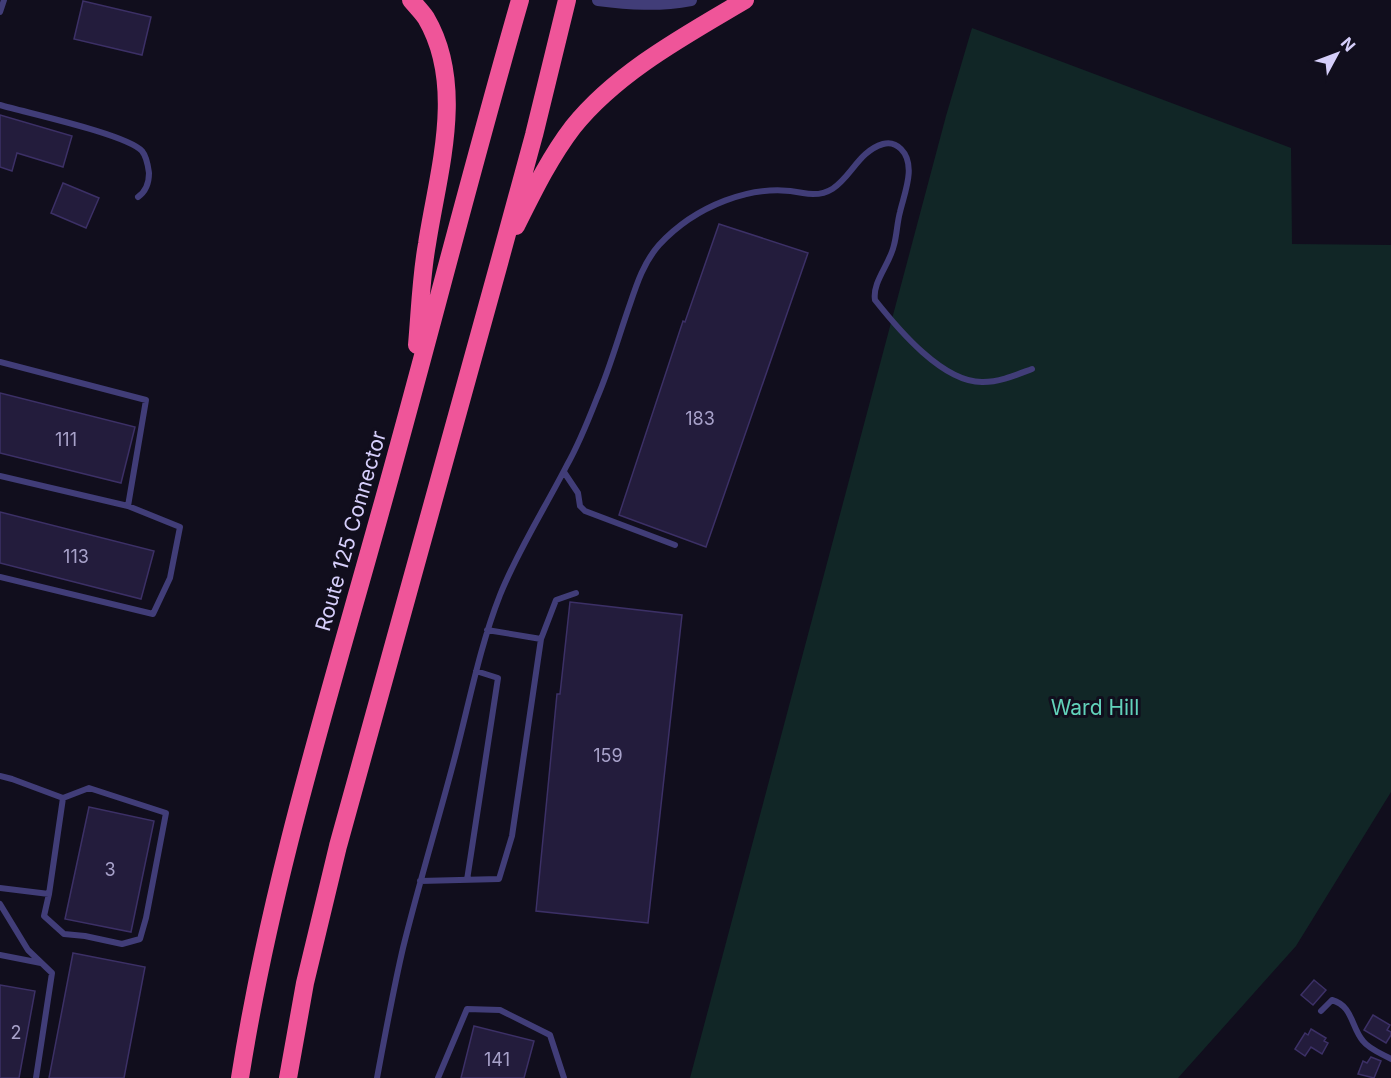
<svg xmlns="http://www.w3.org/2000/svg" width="1391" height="1078" viewBox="0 0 1391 1078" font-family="Inter,sans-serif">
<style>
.green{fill:#112626}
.building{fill:#231c3c;stroke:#3c3066;stroke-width:1.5}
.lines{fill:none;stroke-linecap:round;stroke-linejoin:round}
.lane{stroke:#413d78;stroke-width:6}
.street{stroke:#413d78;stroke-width:12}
.highway{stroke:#ef5599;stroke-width:18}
.labels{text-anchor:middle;stroke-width:6;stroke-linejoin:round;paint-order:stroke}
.number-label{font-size:18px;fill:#a8a2ca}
.street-label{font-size:21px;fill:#d5cefa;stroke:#110e1d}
.park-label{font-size:21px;fill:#62d2ba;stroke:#110e1d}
</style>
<rect width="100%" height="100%" fill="#110e1d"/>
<!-- green -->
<path class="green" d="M 972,28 L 1291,148 L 1292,244 L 1391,245 L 1391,792 L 1296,946 L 1178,1078 L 690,1078 L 946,116 Z"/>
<!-- building -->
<path class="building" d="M 83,1 L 151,17 L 142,55 L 74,39 Z
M 0,115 L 72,136 L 63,167 L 17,153 L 12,171 L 0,167 Z
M 63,183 L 99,198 L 86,228 L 51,213 Z
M 719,224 L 808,253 L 706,547 L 619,515 L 683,321 L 685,322 Z
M 0,393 L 135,427 L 121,483 L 0,453 Z
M 0,512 L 154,551 L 141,599 L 0,563 Z
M 570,602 L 682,615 L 648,923 L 536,911 L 557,694 L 560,694 Z
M 89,807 L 154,821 L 131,932 L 65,919 Z
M 73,953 L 145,967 L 124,1078 L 49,1078 Z
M 1314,980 L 1326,990 L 1313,1005 L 1301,995 Z
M 0,985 L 35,991 L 19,1078 L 0,1078 Z
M 1373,1015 L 1390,1025 L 1387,1030 L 1391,1032 L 1391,1035 L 1386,1043 L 1364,1030 Z
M 474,1026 L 534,1041 L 524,1078 L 461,1078 Z
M 1311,1029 L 1326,1038 L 1324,1041 L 1328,1043 L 1322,1054 L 1311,1047 L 1305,1056 L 1295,1049 L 1305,1033 L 1308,1035 Z
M 1371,1057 L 1381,1061 L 1374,1078 L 1358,1074 L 1363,1061 L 1367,1063 Z"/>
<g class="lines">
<!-- lane -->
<path class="lane" d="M 0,12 L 4,0
M 0,105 C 27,113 126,134 142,151 C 147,157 148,166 149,173 C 149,183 145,192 138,197
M 0,362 L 146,400 L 128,506 L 0,476
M 564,472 L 578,493 L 580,506 L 585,511 L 675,545
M 0,577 L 153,614 L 170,578 L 180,527 L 128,506
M 541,639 L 556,600 L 576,593
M 0,776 L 12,779 L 63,798 L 49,894 L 0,888
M 467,880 L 498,678 L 476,671
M 420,881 L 499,879 L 512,836 L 541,639 L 487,630
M 49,894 L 44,916 L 64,934 L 85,936 L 122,944 L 140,939 L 146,918 L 166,813 L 89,788 L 63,798
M 0,904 L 28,950 L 52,973 L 36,1078
M 0,955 L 41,963
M 1321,1011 L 1332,1000 C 1353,1006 1351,1027 1363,1041 C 1369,1049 1382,1054 1391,1059
M 377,1078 C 385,1035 393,991 403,948 C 418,887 436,828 452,768 C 468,710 478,651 500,595 C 518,550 545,508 567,465 C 579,444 588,421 597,398 C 610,368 619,335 630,304 C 637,283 644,262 659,245 C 694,207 752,182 803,193 C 847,202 849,154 883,144 C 890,142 896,144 901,149 C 917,165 904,194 900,212 C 897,223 897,234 894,245 C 890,264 872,282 875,300 C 898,329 943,383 983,382 C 1000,382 1016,375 1032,369
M 438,1078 L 467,1009 L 500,1010 L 550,1035 L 564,1078"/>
<!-- street -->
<path class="street" d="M 598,0 C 629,4 659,6 691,0"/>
<!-- highway -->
<path class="highway" d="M 411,0 C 416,6 422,12 426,18 C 466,86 438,172 427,244 C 421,277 420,311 417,345
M 516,226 C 533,192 550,157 573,127 C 617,72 686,35 745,0
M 240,1078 C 270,886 328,700 380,513 C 428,342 471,170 520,0
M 288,1078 L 305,983 L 338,846 L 498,267 L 534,135 L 567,0"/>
</g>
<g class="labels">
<!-- number labels -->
<g class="number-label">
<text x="700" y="425">183</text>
<text x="66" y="446">111</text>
<text x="76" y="563">113</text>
<text x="608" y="762">159</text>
<text x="110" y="876">3</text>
<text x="16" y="1039">2</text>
<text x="497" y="1066">141</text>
</g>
<!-- street labels -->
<g class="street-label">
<text transform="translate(351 531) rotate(-74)" y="7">Route 125 Connector</text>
</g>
<!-- park labels -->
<g class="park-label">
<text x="1095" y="715">Ward Hill</text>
</g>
</g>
<!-- north arrow -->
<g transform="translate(1337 54) rotate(49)" stroke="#110e1d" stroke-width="4.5" paint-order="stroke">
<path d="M0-4.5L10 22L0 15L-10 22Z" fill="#d5cefa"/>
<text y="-9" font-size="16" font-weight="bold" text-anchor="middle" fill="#d5cefa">N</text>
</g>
</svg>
